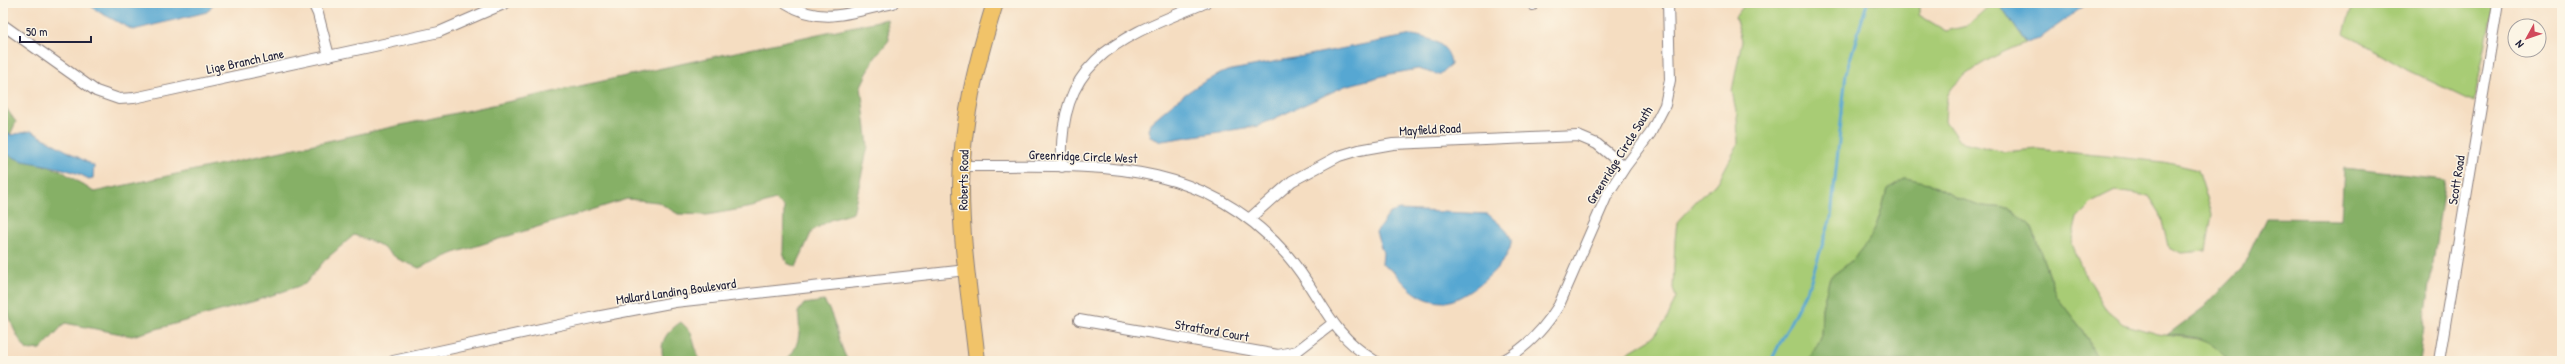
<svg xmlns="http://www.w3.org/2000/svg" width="2565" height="364" viewBox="0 0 2565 364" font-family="'Patrick Hand',sans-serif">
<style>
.green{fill:#a8cc75;stroke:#657758}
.forest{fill:#86b066;stroke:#546950}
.water{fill:#57a7d2;stroke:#3c6486}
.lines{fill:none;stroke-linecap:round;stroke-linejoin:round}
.stream{stroke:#57a7d2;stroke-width:3}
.minor-casing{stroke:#8c807e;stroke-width:12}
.primary-casing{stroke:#8c807e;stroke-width:18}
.minor{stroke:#fff;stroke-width:10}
.primary{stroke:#f1c369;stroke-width:16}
.labels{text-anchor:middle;stroke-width:3;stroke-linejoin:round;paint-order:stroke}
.street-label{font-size:13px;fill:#22223b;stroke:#fcf5e5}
</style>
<rect width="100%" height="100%" fill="#fcf5e5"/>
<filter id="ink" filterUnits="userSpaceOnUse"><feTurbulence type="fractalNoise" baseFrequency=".025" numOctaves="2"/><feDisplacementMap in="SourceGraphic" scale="8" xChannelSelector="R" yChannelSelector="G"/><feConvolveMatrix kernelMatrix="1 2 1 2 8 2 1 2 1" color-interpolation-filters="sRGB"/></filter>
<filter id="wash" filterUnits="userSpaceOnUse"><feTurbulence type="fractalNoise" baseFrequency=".012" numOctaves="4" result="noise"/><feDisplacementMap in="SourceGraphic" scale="16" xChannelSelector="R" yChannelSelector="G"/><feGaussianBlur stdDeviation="0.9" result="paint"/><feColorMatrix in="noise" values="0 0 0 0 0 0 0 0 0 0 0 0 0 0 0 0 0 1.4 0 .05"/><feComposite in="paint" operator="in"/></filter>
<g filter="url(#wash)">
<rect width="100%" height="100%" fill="#f5ddc1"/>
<!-- green -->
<path class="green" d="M 1746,3 L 1919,3 L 1919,15 L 1946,31 L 1967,26 L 1992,3 L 1999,3 L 2026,43 C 2004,50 1963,71 1950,91 C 1945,97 1946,113 1945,121 L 1959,141 L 2003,152 L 2037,149 L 2164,162 L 2198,170 L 2212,214 L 2206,251 L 2181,253 L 2168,246 L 2160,213 L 2149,196 L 2115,191 L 2093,202 L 2077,218 L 2071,244 L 2083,271 L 2107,311 L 2123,324 L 2157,334 L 2207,340 L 2220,349 L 2228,361 L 2099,361 L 2081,328 L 2056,296 L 2031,225 L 2008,208 L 1983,206 L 1957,198 L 1929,183 L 1887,189 C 1876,233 1869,251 1830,277 L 1822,308 L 1821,338 L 1808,361 L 1614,361 L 1652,338 L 1666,321 L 1676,297 L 1673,289 L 1675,240 L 1677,222 L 1698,199 L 1718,182 L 1738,144 L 1737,116 L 1732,91 L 1742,40 L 1735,17 Z
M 2353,3 L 2494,3 L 2474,102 L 2407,70 L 2344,33 Z"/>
<!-- forest -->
<path class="forest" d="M 887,19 L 889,40 L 874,59 L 861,86 L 868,146 L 853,213 L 830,220 L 812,231 L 796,267 L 787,263 L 783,252 L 784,207 L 775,200 L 753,207 L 707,215 L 678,214 L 658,202 L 627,199 L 454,253 L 419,268 L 398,259 L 378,244 L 354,235 L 325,260 L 305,284 L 255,301 L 132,336 L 65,323 L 41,349 L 27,350 C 14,334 7,316 6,295 L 3,293 L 3,153 L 60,170 L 94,192 Z
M 3,104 L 16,122 L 10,135 L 3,132 Z
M 2344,168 L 2445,179 L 2419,361 L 2228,361 C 2212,336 2195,337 2167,335 L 2203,308 L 2242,268 L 2266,218 L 2341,219 Z
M 1906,178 L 1929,183 L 1957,198 L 1983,206 L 2008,208 L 2031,225 L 2056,296 L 2081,328 L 2099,361 L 1808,361 L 1821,338 L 1822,308 L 1830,277 C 1869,251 1876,233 1887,189 Z
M 824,301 C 837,319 837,342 848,361 L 785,361 C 800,348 801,330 798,312 L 804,304 Z
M 681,322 L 691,332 L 699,361 L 664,361 C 658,343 666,332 681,322 Z"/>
<!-- water -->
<path class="water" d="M 87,3 L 214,3 L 207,12 L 133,30 L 99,12 Z
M 1999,3 L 2088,3 L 2039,39 L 2026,43 Z
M 1412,35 C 1431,38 1450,44 1451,65 L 1439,75 L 1418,69 L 1390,74 L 1345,86 L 1258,126 L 1162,141 L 1150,136 L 1148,130 L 1150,123 C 1174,102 1196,83 1227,71 Z
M 31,131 L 94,166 L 93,178 L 89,179 C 70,168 44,165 23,161 C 16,159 10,155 3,153 L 3,132 L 11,135 Z
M 1399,210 L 1488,214 C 1495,221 1508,229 1511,239 C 1515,260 1464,302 1444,302 C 1420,302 1408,288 1394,272 C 1390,268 1385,268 1382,264 L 1383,253 L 1376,232 L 1390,213 Z"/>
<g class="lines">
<!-- stream -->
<path class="stream" d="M 1771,361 L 1810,283 L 1831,218 L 1846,73 L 1867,3"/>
</g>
</g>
<g filter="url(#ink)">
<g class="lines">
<!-- minor casing -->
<g class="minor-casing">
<path id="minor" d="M 313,3 L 318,14 L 329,56
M 786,3 C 823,27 854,11 893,3
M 1532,3 L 1533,5
M 3,25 L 96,91 L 119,99 L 134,98 L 439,32 L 506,3
M 962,166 C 1085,167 1197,152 1287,255 C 1322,295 1326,331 1375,361
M 1062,167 C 1057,58 1119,38 1205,3
M 1249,219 L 1292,181 L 1339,156 L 1359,150 L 1393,144 L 1578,136 L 1597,144 L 1625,167
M 1079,320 L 1278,355 L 1297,351 L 1332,324
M 393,361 L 596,317 L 675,302 L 967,270
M 1502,361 C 1527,348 1545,328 1559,305 L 1607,195 L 1625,167 L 1650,134 L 1665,105 L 1670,80 L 1668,3
M 2439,361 L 2498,3"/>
</g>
<!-- primary casing -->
<g class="primary-casing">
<path id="primary" d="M 977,361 C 971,304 961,246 961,188 C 961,124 976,64 995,3"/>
</g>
<!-- minor -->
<use href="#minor" class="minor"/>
<!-- primary -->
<use href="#primary" class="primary"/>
</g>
</g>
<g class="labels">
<!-- street labels -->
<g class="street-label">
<text transform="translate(245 61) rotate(-12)" y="5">Lige Branch Lane</text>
<text transform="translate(1430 129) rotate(-3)" y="5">Mayfield Road</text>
<text transform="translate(1619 155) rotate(-58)" y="5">Greenridge Circle South</text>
<text transform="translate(1083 156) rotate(2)" y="5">Greenridge Circle West</text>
<text transform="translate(963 180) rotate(-89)" y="5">Roberts Road</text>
<text transform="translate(2456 180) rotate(-81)" y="5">Scott Road</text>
<text transform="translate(676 291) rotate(-8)" y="5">Mallard Landing Boulevard</text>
<text transform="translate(1212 330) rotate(10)" y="5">Stratford Court</text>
</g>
</g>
<!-- margin -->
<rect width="2565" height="364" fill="none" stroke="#fcf5e5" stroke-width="16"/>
<!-- north arrow -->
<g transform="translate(2527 38) rotate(230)"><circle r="19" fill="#fcf5e5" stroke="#a5a1a1"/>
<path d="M0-3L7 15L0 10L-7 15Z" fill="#d1495b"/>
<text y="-6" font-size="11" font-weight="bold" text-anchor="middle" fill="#22223b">N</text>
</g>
<!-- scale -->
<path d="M20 36v6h71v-6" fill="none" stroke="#22223b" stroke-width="2"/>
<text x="26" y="36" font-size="12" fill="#22223b" stroke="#fcf5e5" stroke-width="3" paint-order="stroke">50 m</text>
</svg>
